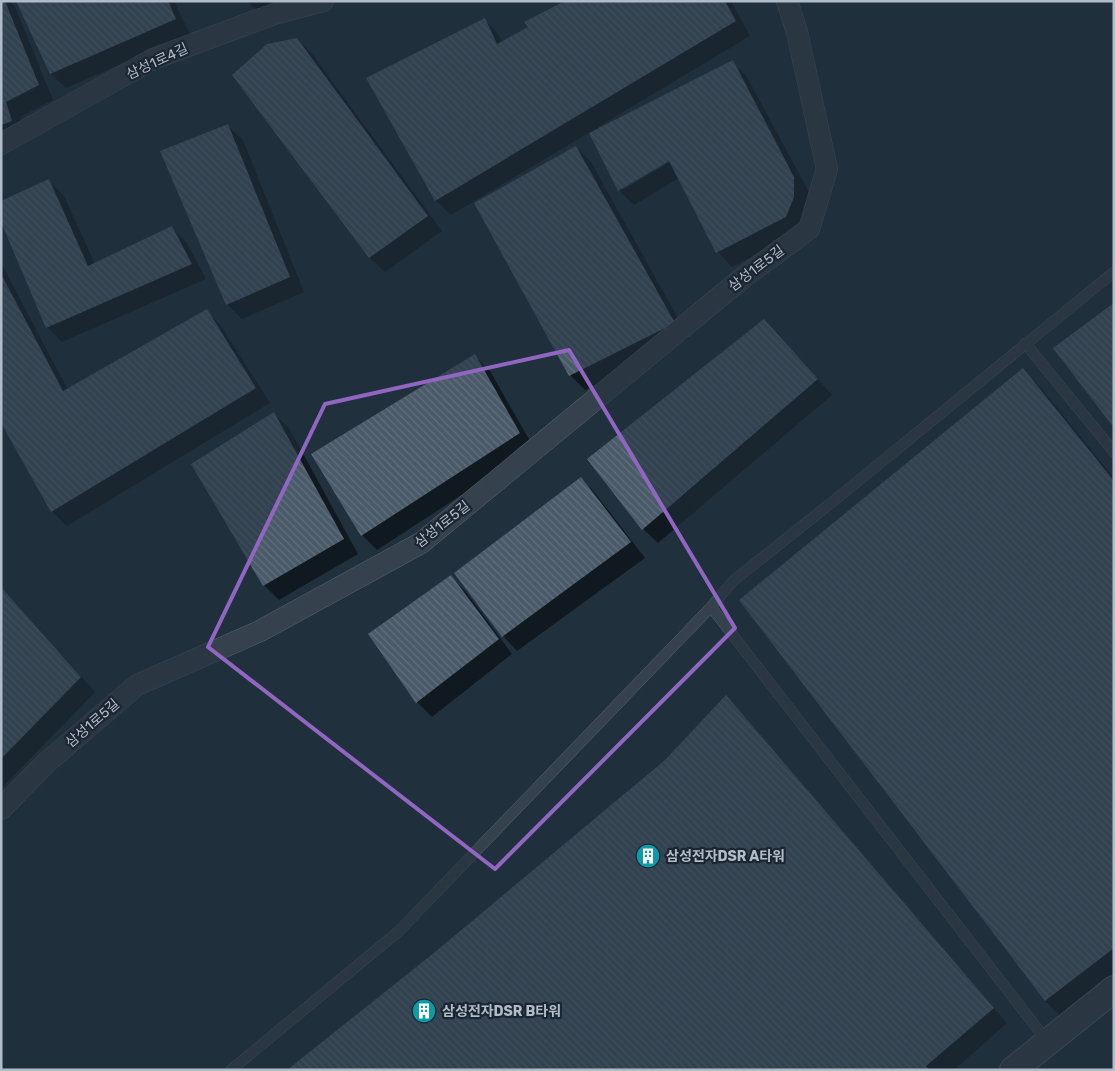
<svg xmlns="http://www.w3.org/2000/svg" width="1115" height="1071" viewBox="0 0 1115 1071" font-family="Rubik,'Noto Sans KR',sans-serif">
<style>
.shadow{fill:#0007;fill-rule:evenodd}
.building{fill:url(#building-back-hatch)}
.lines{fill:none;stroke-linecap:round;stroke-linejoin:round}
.service-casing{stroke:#545f6b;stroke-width:11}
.minor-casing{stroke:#545f6b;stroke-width:22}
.tertiary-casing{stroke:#545f6b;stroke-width:28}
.service{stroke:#35414d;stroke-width:10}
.minor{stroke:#35414d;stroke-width:21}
.tertiary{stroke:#35414d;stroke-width:26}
.marked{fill:none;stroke:#9166c3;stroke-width:4;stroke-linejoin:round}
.labels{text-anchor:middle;stroke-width:4.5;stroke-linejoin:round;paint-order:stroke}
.street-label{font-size:14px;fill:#b1bcc9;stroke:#1b2632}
.poi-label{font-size:14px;font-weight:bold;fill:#b1bcc9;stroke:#1b2632;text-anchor:start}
</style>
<defs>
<pattern id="building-back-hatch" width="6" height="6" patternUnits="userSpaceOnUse" patternTransform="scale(1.25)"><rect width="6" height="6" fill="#4a5a69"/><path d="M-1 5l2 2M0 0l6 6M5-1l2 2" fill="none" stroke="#62707d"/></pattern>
</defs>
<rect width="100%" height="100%" fill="#21303d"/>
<!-- shadow -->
<path class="shadow" d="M 1,1 L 9,1 L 15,7 L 53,100 L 20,117 L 26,136 L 1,146 Z
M 17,1 L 174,1 L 190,34 L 66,88 L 51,74 Z
M 247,1 L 297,1 L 262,16 Z
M 567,1 L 731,1 L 750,36 L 598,127 L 599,129 L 732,62 L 747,77 L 809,192 L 808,212 L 800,232 L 732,267 L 718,252 L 679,178 L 634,205 L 619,190 L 590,132 L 451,215 L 436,201 L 368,78 L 485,20 L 499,35 L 503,43 L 530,28 ZM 674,156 L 675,159 L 623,190 L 623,187 Z
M 297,39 L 312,54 L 442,231 L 385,272 L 370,258 L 234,75 Z
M 228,126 L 243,140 L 304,292 L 242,319 L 227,304 Z
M 576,147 L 591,162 L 689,338 L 585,390 L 570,375 Z
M 49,181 L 64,196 L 95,264 L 172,228 L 187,243 L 206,279 L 62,342 L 47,327 Z
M 1,263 L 68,390 L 206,311 L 221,326 L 270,403 L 67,526 L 52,511 L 1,421 Z
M 779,336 L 832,395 L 658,543 L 643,529 Z
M 475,356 L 490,371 L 534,448 L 377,550 L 362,535 L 313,454 Z
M 1022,369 L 1042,389 L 1114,478 L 1114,982 L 1065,1020 L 1045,1001 L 741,600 Z
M 274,414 L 289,428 L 358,554 L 279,600 L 264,585 Z
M 581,478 L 595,493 L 645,558 L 517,651 L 503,636 Z
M 451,577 L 466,592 L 512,654 L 432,717 L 417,702 Z
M 1,587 L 95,692 L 1,789 Z
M 726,697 L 1007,1023 L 954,1070 L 289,1070 L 436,953 L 666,760 Z"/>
<!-- building -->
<path class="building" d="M 1,1 L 5,1 L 39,85 L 6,102 L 12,121 L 1,125 Z
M 16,1 L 168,1 L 176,19 L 50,74 Z
M 565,1 L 725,1 L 736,21 L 435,201 L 366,78 L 485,18 L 497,44 L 528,27 L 524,22 Z
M 297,38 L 428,216 L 369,258 L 232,75 L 267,44 Z
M 733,60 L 794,177 L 794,197 L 786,217 L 716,253 L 669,161 L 618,191 L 589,133 Z
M 228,124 L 290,277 L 226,305 L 160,151 Z
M 576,146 L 675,323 L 569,376 L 474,203 Z
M 49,179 L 88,266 L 172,226 L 192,264 L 46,328 L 1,222 L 1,201 Z
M 1,274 L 63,391 L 207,309 L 256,388 L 51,512 L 1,423 Z
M 1114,303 L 1114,428 L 1053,348 Z
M 764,319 L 818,379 L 642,530 L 587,459 Z
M 475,354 L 520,433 L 361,536 L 311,454 Z
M 1023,368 L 1114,481 L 1114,948 L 1045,1001 L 739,600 Z
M 274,412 L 344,539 L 263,586 L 191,464 Z
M 581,477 L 631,542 L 502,637 L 454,573 Z
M 451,575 L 499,639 L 416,703 L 368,634 Z
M 1,587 L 81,677 L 1,759 Z
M 726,695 L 994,1008 L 926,1066 L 929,1070 L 287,1070 L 435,952 L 665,760 Z"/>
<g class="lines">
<!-- service casing -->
<g class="service-casing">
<path id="service" d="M 1025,343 L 1114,452
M 711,607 L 1047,1041
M 231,1070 L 399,931 L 711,607 L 733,581 L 836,499 L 1114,272"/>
</g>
<!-- minor casing -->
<g class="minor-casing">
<path id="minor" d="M 1,144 L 153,59 L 277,13 L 323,1
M 1,809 L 46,763 L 137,685 L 260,631 L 421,543 L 745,276 L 809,229 L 827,169 L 797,32 L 787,1"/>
</g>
<!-- tertiary casing -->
<g class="tertiary-casing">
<path id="tertiary" d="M 1013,1070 L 1114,989"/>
</g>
<!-- service -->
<use href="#service" class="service"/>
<!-- minor -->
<use href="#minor" class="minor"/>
<!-- tertiary -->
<use href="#tertiary" class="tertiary"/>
</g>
<!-- marked area -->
<path d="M0 0H1115V1071H0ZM 569,350 L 735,628 L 495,869 L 208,647 L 325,404 Z" fill="#21303d" fill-opacity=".55" fill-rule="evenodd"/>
<path class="marked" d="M 569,350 L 735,628 L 495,869 L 208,647 L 325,404 Z"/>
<!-- icons -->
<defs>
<g id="building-disc" transform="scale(1.25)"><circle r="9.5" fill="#0f9aa8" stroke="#1b2632"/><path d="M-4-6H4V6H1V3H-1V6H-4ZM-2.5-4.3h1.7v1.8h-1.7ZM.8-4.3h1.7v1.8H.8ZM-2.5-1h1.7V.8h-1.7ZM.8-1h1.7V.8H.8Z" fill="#fff"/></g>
</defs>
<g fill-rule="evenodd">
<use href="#building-disc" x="648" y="856"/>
<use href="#building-disc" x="424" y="1011"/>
</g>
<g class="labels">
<!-- street labels -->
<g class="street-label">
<text transform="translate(157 61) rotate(-25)" y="5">삼성1로4길</text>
<text transform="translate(756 268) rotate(-37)" y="5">삼성1로5길</text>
<text transform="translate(442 524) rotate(-38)" y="5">삼성1로5길</text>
<text transform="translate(92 723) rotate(-41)" y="5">삼성1로5길</text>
</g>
<!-- poi labels -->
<g class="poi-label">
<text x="666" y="861">삼성전자DSR A타워</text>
<text x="442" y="1016">삼성전자DSR B타워</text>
</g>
</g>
<!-- border -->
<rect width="1115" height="1071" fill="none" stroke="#b1bcc9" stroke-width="5"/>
</svg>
